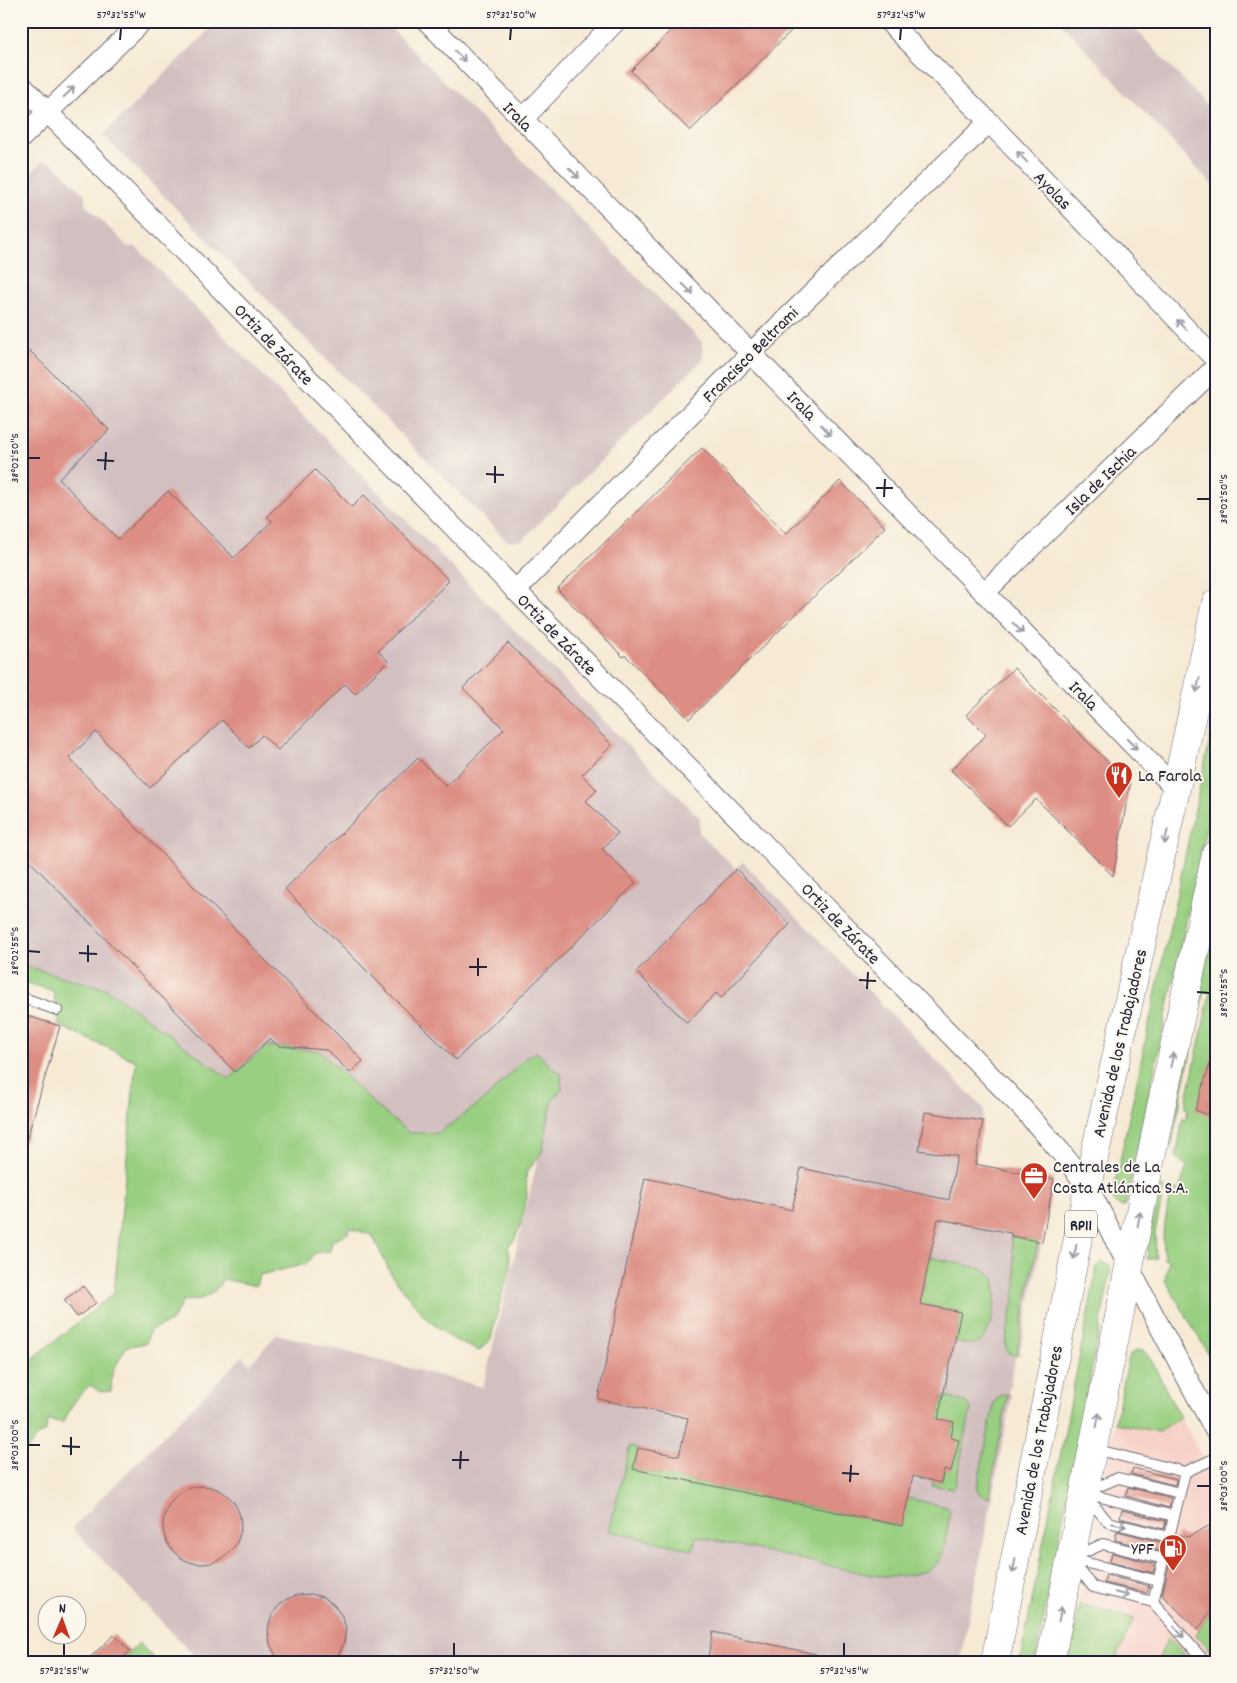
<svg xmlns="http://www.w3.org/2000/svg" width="1237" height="1683" viewBox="0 0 1237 1683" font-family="Dekko,sans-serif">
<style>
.built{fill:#f7d1c8}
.industrial{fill:#d2bfc0}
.green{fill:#99cf81;stroke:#5e785e}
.building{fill:#dd8d83}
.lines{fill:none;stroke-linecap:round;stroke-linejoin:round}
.service-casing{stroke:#6c6871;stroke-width:12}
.minor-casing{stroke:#6c6871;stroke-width:22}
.primary-casing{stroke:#6c6871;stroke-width:29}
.service{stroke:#fff;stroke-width:10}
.minor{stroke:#fff;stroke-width:20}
.primary{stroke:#fff;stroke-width:28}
.oneway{stroke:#9c9ca7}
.ticks{fill:none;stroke:#22223b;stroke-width:2}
.labels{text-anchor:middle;stroke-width:4;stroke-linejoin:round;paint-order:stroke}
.shield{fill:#fbf7ec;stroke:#636270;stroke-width:1}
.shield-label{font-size:16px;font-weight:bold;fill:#22223b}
.street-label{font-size:18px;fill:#22223b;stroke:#fbf7ec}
.poi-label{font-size:18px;fill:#22223b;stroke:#fbf7ec;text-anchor:start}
.neatline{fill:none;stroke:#22223b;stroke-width:2}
.ticks-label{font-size:12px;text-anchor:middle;fill:#22223b}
</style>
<rect width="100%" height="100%" fill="#fbf7ec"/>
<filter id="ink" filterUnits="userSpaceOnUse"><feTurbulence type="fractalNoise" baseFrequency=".02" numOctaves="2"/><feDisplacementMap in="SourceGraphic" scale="10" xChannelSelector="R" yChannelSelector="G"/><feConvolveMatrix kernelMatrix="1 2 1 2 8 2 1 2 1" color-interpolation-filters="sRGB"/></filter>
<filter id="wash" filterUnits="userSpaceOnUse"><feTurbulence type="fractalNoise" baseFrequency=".0096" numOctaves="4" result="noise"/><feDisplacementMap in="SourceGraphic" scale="20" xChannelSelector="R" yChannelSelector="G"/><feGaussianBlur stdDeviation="1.12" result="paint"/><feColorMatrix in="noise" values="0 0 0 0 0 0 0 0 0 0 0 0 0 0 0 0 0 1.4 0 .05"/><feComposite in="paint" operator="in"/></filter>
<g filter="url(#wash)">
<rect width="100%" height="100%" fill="#f6ead5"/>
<!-- built -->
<path class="built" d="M 1180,1417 L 1216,1480 L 1216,1659 L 1214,1662 L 1115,1662 L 1134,1618 L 1079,1604 L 1115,1423 L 1159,1432 Z"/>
<!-- industrial -->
<path class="industrial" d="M 218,21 L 384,21 L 702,342 L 703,359 L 521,541 L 507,541 L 103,135 Z
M 1059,21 L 1128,21 L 1216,115 L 1216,189 Z
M 42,162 L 52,163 L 85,195 L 85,204 L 128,247 L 135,246 L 700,818 L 699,833 L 736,869 L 743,862 L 984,1109 L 976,1164 L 1054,1179 L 1019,1356 L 1016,1356 L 1008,1394 L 1012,1395 L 960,1662 L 200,1662 L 72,1528 L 242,1357 L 250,1364 L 277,1334 L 483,1387 L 552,1101 L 562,1090 L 561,1075 L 545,1061 L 526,1057 L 487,1098 L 438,1133 L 405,1136 L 267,1046 L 229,1079 L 107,989 L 21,965 L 21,182 Z"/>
<!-- green -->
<path class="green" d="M 1216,711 L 1216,782 L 1126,1202 L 1124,1207 L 1119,1206 L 1114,1202 L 1112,1197 Z
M 1216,915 L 1216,981 L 1213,993 L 1216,994 L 1216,1367 L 1165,1280 L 1169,1261 L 1164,1259 L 1163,1234 L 1171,1188 L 1179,1190 L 1187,1166 L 1176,1158 L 1183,1117 L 1186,1119 L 1188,1108 L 1185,1108 L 1210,993 L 1204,990 L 1170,1151 L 1167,1147 Z
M 21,965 L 107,989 L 229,1079 L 267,1046 L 320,1051 L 374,1104 L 409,1133 L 438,1133 L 487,1098 L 526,1057 L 537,1052 L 545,1061 L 561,1074 L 562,1090 L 552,1101 L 542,1152 L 526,1173 L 527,1196 L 521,1224 L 514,1241 L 508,1246 L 511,1267 L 502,1294 L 491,1339 L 479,1351 L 452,1339 L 424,1316 L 391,1274 L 372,1235 L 349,1228 L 348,1233 L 332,1241 L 330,1251 L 315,1253 L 307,1264 L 259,1275 L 256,1286 L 223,1279 C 213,1297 203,1300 183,1301 L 171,1322 L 150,1330 L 146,1343 L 126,1347 L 112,1373 L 111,1391 L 101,1392 L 90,1385 L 76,1399 L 63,1422 L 47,1421 L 46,1431 L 39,1435 L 25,1452 L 21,1453 L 21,1368 L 114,1293 L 136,1061 L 60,1026 L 53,991 L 21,981 Z
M 1159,1187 L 1164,1187 L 1155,1233 L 1156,1259 L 1147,1259 L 1149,1237 Z
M 1011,1236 L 1038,1241 L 1016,1356 L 1009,1353 L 1005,1347 L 1016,1287 L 1016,1274 Z
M 930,1257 L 979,1268 L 985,1270 L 994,1278 C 999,1291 992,1337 978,1343 C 970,1346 962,1343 955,1341 L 961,1312 L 920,1304 Z
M 1102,1262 L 1110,1266 L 1110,1275 L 1035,1662 L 1020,1662 L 1097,1267 Z
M 1136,1350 L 1143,1351 L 1149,1356 L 1180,1417 L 1159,1432 L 1115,1423 L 1128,1361 L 1130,1355 Z
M 1008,1394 L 989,1497 C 982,1496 978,1495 977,1488 L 994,1403 L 999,1396 Z
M 943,1396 L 966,1402 L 971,1408 L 955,1487 L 953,1489 L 932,1485 L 933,1481 L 941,1482 L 954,1423 L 938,1419 Z
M 630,1446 L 638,1448 L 633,1469 L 901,1526 L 908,1498 L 947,1507 L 950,1511 C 948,1523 945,1550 940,1560 C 929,1578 889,1577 871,1575 L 696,1536 L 693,1550 L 609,1531 Z
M 1216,1602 L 1216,1657 L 1196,1635 Z
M 1079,1604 L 1134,1618 L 1115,1662 L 1068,1662 Z
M 1168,1638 L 1192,1662 L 1157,1662 Z
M 139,1643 L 157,1662 L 119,1662 Z"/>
<g id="blocks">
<!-- building -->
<path class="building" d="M 681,21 L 801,21 L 690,131 L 631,71 Z
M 21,342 L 109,430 L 59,479 L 118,539 L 168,491 L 234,558 L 272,521 L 267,516 L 315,470 L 352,507 L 364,495 L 449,581 L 378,651 L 388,661 L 355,694 L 345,684 L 278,750 L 262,735 L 249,748 L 222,720 L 150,788 L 96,732 L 69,758 L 363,1061 L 350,1073 L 327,1050 L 278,1046 L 270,1038 L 235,1072 L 21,852 Z
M 702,448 L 786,534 L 840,481 L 885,527 L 689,719 L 625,655 L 623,657 L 557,589 Z
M 508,643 L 612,745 L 582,775 L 597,790 L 586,801 L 618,833 L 602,849 L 636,883 L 456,1060 L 285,889 L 418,758 L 446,786 L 504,729 L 463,688 Z
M 1014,668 L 1130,784 L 1113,876 L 1036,799 L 1008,826 L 951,770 L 986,735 L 966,715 Z
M 736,869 L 790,924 L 721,998 L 716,993 L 687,1023 L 636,972 Z
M 21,1014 L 60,1026 L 26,1142 L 21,1141 Z
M 1212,1058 L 1216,1058 L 1216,1118 L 1195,1110 Z
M 925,1112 L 983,1121 L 975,1164 L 1054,1179 L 1042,1242 L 1011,1236 L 1011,1233 L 938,1219 L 920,1304 L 961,1312 L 938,1419 L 954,1422 L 951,1438 L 959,1440 L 951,1471 L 944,1469 L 941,1483 L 913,1476 L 902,1526 L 633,1469 L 638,1448 L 679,1456 L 688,1418 L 598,1399 L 645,1178 L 792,1210 L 801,1168 L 949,1200 L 957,1156 L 919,1150 Z
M 83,1286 L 96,1303 L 77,1317 L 64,1300 Z
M 1133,1468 L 1176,1479 L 1175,1485 L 1131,1474 Z
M163 1525a39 39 0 1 1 78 0a39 39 0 1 1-78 0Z
M 1128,1487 L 1171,1498 L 1169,1508 L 1126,1496 Z
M 1122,1510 L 1166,1521 L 1164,1529 L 1120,1518 Z
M 1216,1522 L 1216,1602 L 1198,1630 L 1162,1595 L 1177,1534 L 1188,1537 Z
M 1117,1531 L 1161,1542 L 1159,1551 L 1115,1540 Z
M 1112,1553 L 1155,1564 L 1153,1573 L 1110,1562 Z
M 1106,1575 L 1149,1586 L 1147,1593 L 1104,1583 Z
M 311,1594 L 323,1597 L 334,1605 L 342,1616 L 346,1628 L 344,1642 L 339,1654 L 331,1662 L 282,1662 L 275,1654 L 270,1644 L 268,1631 L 270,1620 L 276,1609 L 285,1600 L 297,1595 Z
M 713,1632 L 816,1654 L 816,1662 L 707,1662 Z
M 114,1635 L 130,1651 L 119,1662 L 85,1662 Z"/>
</g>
</g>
<g filter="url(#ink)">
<use href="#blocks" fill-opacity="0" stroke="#6c6871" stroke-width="1"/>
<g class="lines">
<!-- service casing -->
<g class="service-casing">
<path id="service" d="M 21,997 L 57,1010
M 1094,1449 L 1185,1472
M 1088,1491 L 1118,1478 L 1180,1493
M 1085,1493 L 1174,1516
M 1086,1496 L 1108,1522 L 1169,1537
M 1074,1557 L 1103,1544 L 1164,1559
M 1072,1559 L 1158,1581
M 1074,1563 L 1093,1587 L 1153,1602 L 1205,1662
M 1153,1602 L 1185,1472 L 1216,1458"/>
</g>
<!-- minor casing -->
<g class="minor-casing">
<path id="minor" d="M 427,21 L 1176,789
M 888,21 L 989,122 L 1216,360
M 21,85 L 1023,1109 L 1060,1151 L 1088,1187 L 1152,1312 L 1216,1432
M 522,120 L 616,21
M 21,138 L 142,21
M 515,591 L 751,353 L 989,122
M 984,593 L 1216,367"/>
</g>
<!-- primary casing -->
<g class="primary-casing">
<path id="primary" d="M 995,1662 L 1093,1162 L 1176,789 L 1216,603
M 1050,1662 L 1161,1107 L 1216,854"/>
</g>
<!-- service -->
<use href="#service" class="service"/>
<!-- minor -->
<use href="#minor" class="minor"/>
<!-- primary -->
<use href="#primary" class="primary"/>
</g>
<!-- one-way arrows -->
<defs><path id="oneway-shaft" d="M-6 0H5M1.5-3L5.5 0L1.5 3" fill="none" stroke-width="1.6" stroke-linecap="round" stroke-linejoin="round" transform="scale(1.25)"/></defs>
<g class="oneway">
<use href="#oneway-shaft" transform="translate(460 56) rotate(46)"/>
<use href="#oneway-shaft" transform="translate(69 92) rotate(-44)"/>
<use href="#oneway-shaft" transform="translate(1022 157) rotate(-134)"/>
<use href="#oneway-shaft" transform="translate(574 173) rotate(45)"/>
<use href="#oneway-shaft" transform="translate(688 289) rotate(45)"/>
<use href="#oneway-shaft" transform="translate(1182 325) rotate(-134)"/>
<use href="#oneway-shaft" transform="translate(826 430) rotate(46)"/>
<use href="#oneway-shaft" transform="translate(1018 628) rotate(45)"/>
<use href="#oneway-shaft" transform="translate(1198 685) rotate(102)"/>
<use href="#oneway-shaft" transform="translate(1132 744) rotate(45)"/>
<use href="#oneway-shaft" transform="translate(1166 837) rotate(103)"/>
<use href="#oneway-shaft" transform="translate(1172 1060) rotate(-78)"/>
<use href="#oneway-shaft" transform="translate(1139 1219) rotate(-79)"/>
<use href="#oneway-shaft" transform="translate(1075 1252) rotate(101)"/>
<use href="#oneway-shaft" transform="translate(1098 1420) rotate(-79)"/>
<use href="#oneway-shaft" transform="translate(1119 1525) rotate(14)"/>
<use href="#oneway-shaft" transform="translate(1014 1566) rotate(101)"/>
<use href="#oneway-shaft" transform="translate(1122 1594) rotate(14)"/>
<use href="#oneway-shaft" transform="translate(1060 1614) rotate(-79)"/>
<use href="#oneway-shaft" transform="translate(1179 1632) rotate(49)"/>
</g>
</g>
<!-- ticks -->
<path class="ticks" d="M 120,40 L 121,28M 510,40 L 511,28M 900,40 L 901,28M 28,458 L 40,458M 97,460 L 114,461M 105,470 L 106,452M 486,474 L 504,475M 495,483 L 495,466M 876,488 L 893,488M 884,497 L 885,479M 1197,499 L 1210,499M 28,951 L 40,952M 79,953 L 97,954M 88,962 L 88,945M 469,967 L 487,967M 478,976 L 478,958M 859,980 L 876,981M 867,989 L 868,972M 1197,992 L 1210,993M 28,1445 L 40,1445M 62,1446 L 80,1447M 71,1455 L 71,1437M 452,1460 L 469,1460M 460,1469 L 461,1451M 842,1473 L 859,1474M 850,1482 L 851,1465M 1197,1486 L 1210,1486M 64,1656 L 64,1643M 454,1656 L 454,1643M 844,1656 L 844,1643"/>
<!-- icons -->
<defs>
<g id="restaurant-pin" transform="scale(1.4375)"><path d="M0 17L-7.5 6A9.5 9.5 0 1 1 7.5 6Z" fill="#c8321e" stroke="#fbf7ec"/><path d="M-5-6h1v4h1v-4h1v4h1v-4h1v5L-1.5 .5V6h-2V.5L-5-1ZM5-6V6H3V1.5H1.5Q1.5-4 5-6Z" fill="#fff"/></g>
<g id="office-pin" transform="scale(1.4375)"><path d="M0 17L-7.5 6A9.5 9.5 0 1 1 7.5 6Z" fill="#c8321e" stroke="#fbf7ec"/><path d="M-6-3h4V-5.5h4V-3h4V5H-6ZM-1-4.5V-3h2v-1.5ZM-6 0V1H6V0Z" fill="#fff"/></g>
<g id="fuel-pin" transform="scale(1.4375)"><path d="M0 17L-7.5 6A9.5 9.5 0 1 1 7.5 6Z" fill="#c8321e" stroke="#fbf7ec"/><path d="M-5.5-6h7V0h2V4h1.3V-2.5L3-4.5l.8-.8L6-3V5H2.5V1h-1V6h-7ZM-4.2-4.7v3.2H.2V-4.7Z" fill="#fff"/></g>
</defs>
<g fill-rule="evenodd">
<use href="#restaurant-pin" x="1119" y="775"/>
<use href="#office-pin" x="1034" y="1176"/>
<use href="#fuel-pin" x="1173" y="1548"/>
</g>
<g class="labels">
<!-- shield labels -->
<rect class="shield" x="1065" y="1210.5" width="32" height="27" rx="4"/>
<g class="shield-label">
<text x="1081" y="1230">RP11</text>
</g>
<!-- street labels -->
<g class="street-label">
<text transform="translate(518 116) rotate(46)" y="6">Irala</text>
<text transform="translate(1053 190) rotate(46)" y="6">Ayolas</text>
<text transform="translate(274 344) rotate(46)" y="6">Ortiz de Zárate</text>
<text transform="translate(750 354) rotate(-45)" y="6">Francisco Beltrami</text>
<text transform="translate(802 405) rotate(46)" y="6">Irala</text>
<text transform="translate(1100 480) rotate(-44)" y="6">Isla de Ischia</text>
<text transform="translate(557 634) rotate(46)" y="6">Ortiz de Zárate</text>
<text transform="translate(1084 695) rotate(45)" y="6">Irala</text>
<text transform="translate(841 923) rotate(46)" y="6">Ortiz de Zárate</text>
<text transform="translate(1119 1043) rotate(-77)" y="6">Avenida de los Trabajadores</text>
<text transform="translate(1038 1440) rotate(-79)" y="6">Avenida de los Trabajadores</text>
</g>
<!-- poi labels -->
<g class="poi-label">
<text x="1138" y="781">La Farola</text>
<text x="1053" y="1172">Centrales de La<tspan x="1053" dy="21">Costa Atlántica S.A.</tspan></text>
<text x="1154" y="1554" text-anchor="end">YPF</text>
</g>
</g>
<!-- margin -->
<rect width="1237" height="1683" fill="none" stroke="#fbf7ec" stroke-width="55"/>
<!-- north arrow -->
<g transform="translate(62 1620) rotate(2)"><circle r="24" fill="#fbf7ec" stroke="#a4a2a5"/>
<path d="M0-4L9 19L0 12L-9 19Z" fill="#c8321e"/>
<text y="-8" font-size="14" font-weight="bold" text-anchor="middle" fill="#22223b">N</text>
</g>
<rect x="28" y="28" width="1182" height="1628" class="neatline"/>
<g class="ticks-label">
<text x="121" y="18">57°32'55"W</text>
<text x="511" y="18">57°32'50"W</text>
<text x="901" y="18">57°32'45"W</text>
<text transform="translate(14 458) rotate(-90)" y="4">38°02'50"S</text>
<text transform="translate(1223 499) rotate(-90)" y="4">38°02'50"S</text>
<text transform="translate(14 951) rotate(-90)" y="4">38°02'55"S</text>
<text transform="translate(1223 993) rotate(-90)" y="4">38°02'55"S</text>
<text transform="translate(14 1445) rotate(-90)" y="4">38°03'00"S</text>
<text transform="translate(1223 1486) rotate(-90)" y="4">38°03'00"S</text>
<text x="64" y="1674">57°32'55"W</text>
<text x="454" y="1674">57°32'50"W</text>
<text x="844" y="1674">57°32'45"W</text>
</g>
</svg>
